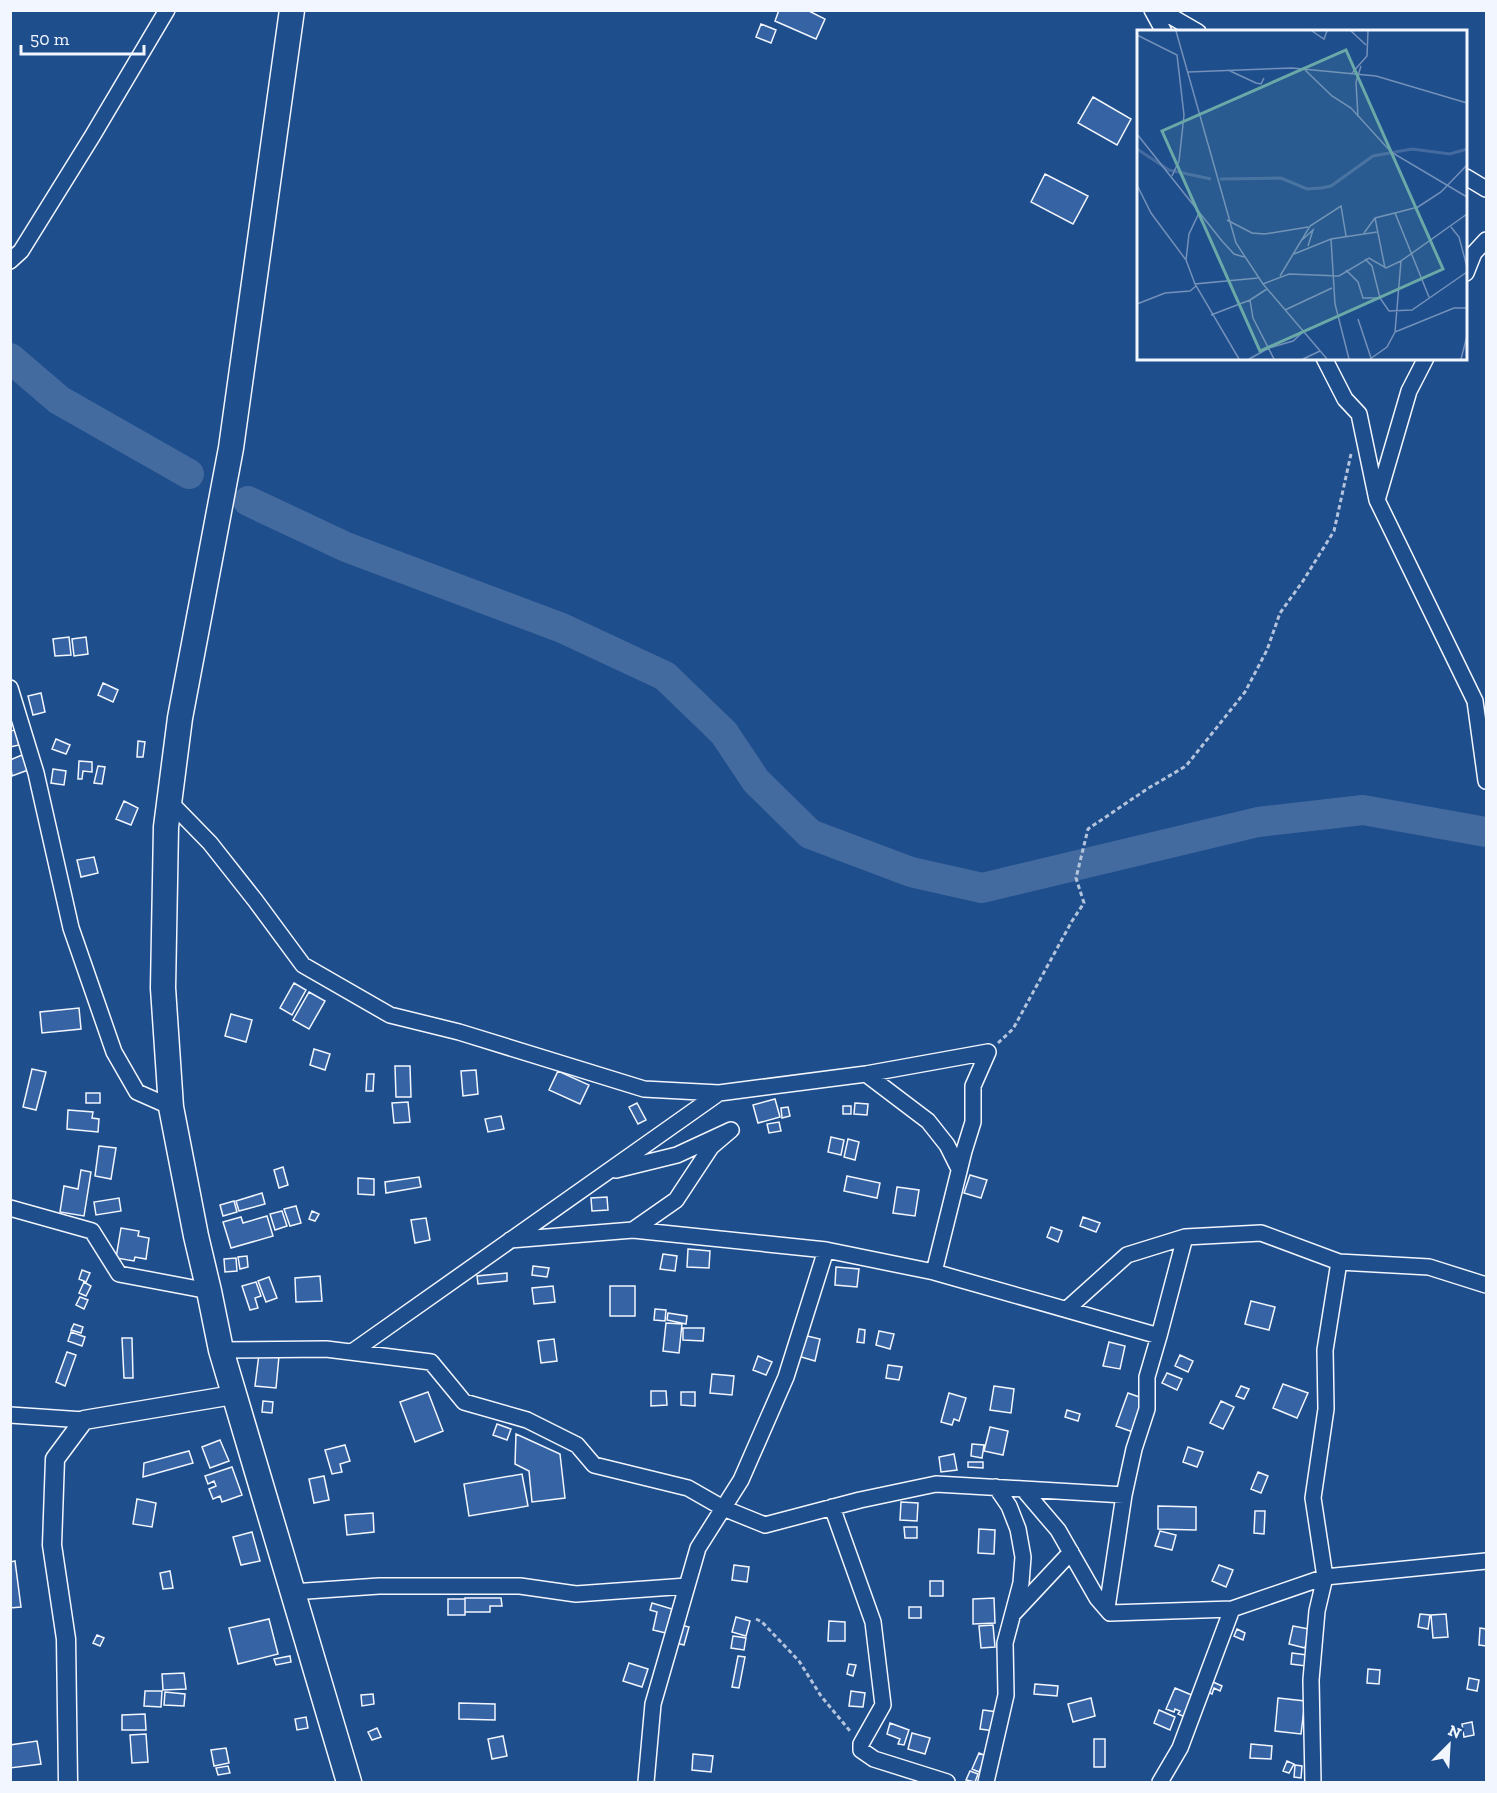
<svg xmlns="http://www.w3.org/2000/svg" width="1497" height="1793" viewBox="0 0 1497 1793" font-family="'Zilla Slab',serif">
<style>
.lines{fill:none;stroke-linecap:round;stroke-linejoin:round}
.river{stroke:#446ba0;stroke-width:30}
.building{fill:#3563a3;stroke:#f2f6ff;stroke-width:1.5}
.minor-casing{stroke:#f2f6ff;stroke-width:18}
.tertiary-casing{stroke:#f2f6ff;stroke-width:21}
.primary-casing{stroke:#f2f6ff;stroke-width:27}
.path{stroke:#b3c4dc;stroke-width:3;stroke-dasharray:4.5 3;stroke-linecap:butt}
.minor{stroke:#1f4e8c;stroke-width:15}
.tertiary{stroke:#1f4e8c;stroke-width:18}
.primary{stroke:#1f4e8c;stroke-width:24}
.inset-river{fill:none;stroke:#446ba0;stroke-width:3}
.inset-road{fill:none;stroke:#7391ba;stroke-width:1.5}
.view{fill:#6aa9a8;fill-opacity:0.15;stroke:#6aa9a8;stroke-width:3}
.inset-edge{fill:none;stroke:#f2f6ff;stroke-width:3}
</style>
<rect width="100%" height="100%" fill="#1f4e8c"/>
<g class="lines">
<!-- river -->
<path class="river" d="M 10,358 L 59,400 L 189,474
M 248,501 L 346,547 L 562,628 L 665,676 L 724,733 L 756,781 L 810,834 L 911,872 L 982,888 L 1258,822 L 1363,810 L 1486,832"/>
</g>
<!-- building -->
<path class="building" d="M 779,10 L 807,10 L 825,19 L 816,39 L 775,21 Z
M 761,24 L 776,30 L 771,43 L 756,37 Z
M 1093,97 L 1131,119 L 1117,145 L 1078,123 Z
M 1045,174 L 1088,196 L 1073,224 L 1031,202 Z
M 69,637 L 71,655 L 55,656 L 53,639 Z
M 86,637 L 88,654 L 74,656 L 72,639 Z
M 103,683 L 118,690 L 113,702 L 98,695 Z
M 41,693 L 45,712 L 33,715 L 28,696 Z
M 15,730 L 19,745 L 10,747 L 10,731 Z
M 56,739 L 70,745 L 66,754 L 52,749 Z
M 138,741 L 145,742 L 143,757 L 137,757 Z
M 22,755 L 28,770 L 12,776 L 10,760 Z
M 79,761 L 92,762 L 92,772 L 83,771 L 82,779 L 78,779 Z
M 98,766 L 105,767 L 102,784 L 94,783 Z
M 53,769 L 66,771 L 64,785 L 51,783 Z
M 124,801 L 138,808 L 131,825 L 116,819 Z
M 94,857 L 98,873 L 81,877 L 77,860 Z
M 294,983 L 306,990 L 292,1015 L 280,1008 Z
M 309,992 L 325,1001 L 309,1029 L 293,1020 Z
M 79,1008 L 81,1029 L 42,1033 L 40,1012 Z
M 231,1014 L 252,1020 L 246,1042 L 225,1036 Z
M 314,1049 L 330,1054 L 325,1070 L 310,1065 Z
M 395,1066 L 410,1066 L 411,1097 L 396,1097 Z
M 32,1069 L 46,1072 L 36,1110 L 23,1107 Z
M 476,1070 L 478,1094 L 463,1096 L 461,1071 Z
M 558,1071 L 589,1085 L 580,1104 L 549,1090 Z
M 367,1074 L 374,1074 L 373,1091 L 366,1091 Z
M 86,1093 L 100,1093 L 100,1103 L 86,1103 Z
M 775,1099 L 780,1117 L 758,1123 L 753,1105 Z
M 408,1102 L 410,1122 L 394,1123 L 392,1103 Z
M 637,1103 L 646,1120 L 638,1124 L 629,1107 Z
M 855,1103 L 868,1104 L 867,1115 L 854,1114 Z
M 843,1106 L 851,1106 L 851,1114 L 843,1114 Z
M 788,1107 L 790,1116 L 782,1118 L 781,1108 Z
M 68,1110 L 93,1112 L 92,1118 L 99,1119 L 98,1132 L 67,1129 Z
M 501,1116 L 504,1129 L 488,1132 L 485,1119 Z
M 779,1122 L 781,1131 L 769,1133 L 767,1124 Z
M 831,1137 L 844,1140 L 841,1155 L 828,1152 Z
M 848,1139 L 859,1142 L 855,1160 L 844,1157 Z
M 99,1146 L 116,1148 L 111,1179 L 95,1176 Z
M 283,1167 L 288,1185 L 279,1188 L 274,1170 Z
M 81,1170 L 91,1172 L 84,1216 L 60,1212 L 64,1186 L 78,1189 Z
M 970,1175 L 987,1180 L 981,1198 L 964,1193 Z
M 847,1176 L 880,1183 L 877,1198 L 844,1191 Z
M 419,1177 L 421,1187 L 386,1193 L 385,1182 Z
M 358,1178 L 374,1179 L 374,1195 L 358,1194 Z
M 897,1187 L 919,1190 L 915,1216 L 893,1213 Z
M 262,1193 L 265,1204 L 239,1211 L 236,1201 Z
M 607,1197 L 608,1210 L 592,1211 L 591,1198 Z
M 119,1198 L 121,1211 L 96,1215 L 94,1202 Z
M 234,1201 L 237,1212 L 223,1216 L 220,1205 Z
M 296,1206 L 301,1223 L 290,1226 L 284,1209 Z
M 282,1211 L 287,1226 L 275,1230 L 270,1214 Z
M 312,1211 L 319,1214 L 315,1221 L 309,1219 Z
M 267,1216 L 273,1236 L 231,1248 L 223,1222 L 241,1217 L 243,1223 Z
M 1083,1217 L 1100,1223 L 1096,1232 L 1080,1226 Z
M 426,1218 L 430,1240 L 415,1243 L 411,1220 Z
M 1051,1227 L 1062,1231 L 1058,1242 L 1047,1237 Z
M 121,1228 L 139,1231 L 138,1236 L 149,1238 L 146,1259 L 135,1257 L 134,1261 L 116,1258 Z
M 688,1249 L 710,1251 L 709,1268 L 687,1267 Z
M 663,1254 L 677,1256 L 675,1271 L 660,1269 Z
M 247,1256 L 248,1267 L 240,1269 L 238,1257 Z
M 236,1258 L 237,1271 L 225,1272 L 224,1259 Z
M 533,1266 L 549,1268 L 547,1277 L 532,1275 Z
M 836,1267 L 859,1269 L 857,1287 L 835,1285 Z
M 82,1270 L 90,1273 L 86,1282 L 79,1279 Z
M 507,1273 L 507,1281 L 478,1284 L 477,1276 Z
M 320,1276 L 322,1301 L 296,1302 L 295,1278 Z
M 269,1277 L 277,1298 L 266,1302 L 258,1281 Z
M 84,1282 L 91,1286 L 86,1296 L 79,1293 Z
M 256,1282 L 261,1296 L 255,1298 L 258,1308 L 250,1310 L 242,1286 Z
M 553,1286 L 555,1302 L 534,1304 L 532,1288 Z
M 610,1286 L 635,1286 L 635,1316 L 610,1316 Z
M 80,1297 L 88,1300 L 84,1309 L 76,1305 Z
M 1251,1301 L 1275,1307 L 1269,1330 L 1245,1324 Z
M 655,1309 L 666,1310 L 665,1321 L 654,1320 Z
M 668,1313 L 687,1316 L 686,1324 L 667,1320 Z
M 666,1323 L 682,1324 L 679,1353 L 663,1351 Z
M 74,1324 L 83,1327 L 81,1333 L 71,1330 Z
M 683,1328 L 704,1328 L 703,1341 L 683,1340 Z
M 859,1329 L 865,1330 L 864,1343 L 857,1342 Z
M 879,1331 L 894,1334 L 890,1349 L 876,1345 Z
M 71,1332 L 85,1337 L 82,1346 L 68,1341 Z
M 803,1335 L 820,1339 L 815,1361 L 798,1356 Z
M 122,1338 L 132,1338 L 133,1378 L 124,1378 Z
M 554,1339 L 557,1361 L 541,1363 L 538,1341 Z
M 1109,1342 L 1125,1346 L 1120,1369 L 1103,1366 Z
M 67,1352 L 76,1355 L 65,1386 L 56,1382 Z
M 259,1354 L 279,1356 L 276,1388 L 255,1386 Z
M 1180,1355 L 1193,1361 L 1188,1372 L 1175,1366 Z
M 758,1356 L 772,1362 L 766,1375 L 753,1370 Z
M 888,1365 L 902,1367 L 899,1380 L 886,1378 Z
M 1167,1373 L 1182,1379 L 1177,1390 L 1162,1383 Z
M 712,1374 L 734,1376 L 732,1395 L 710,1393 Z
M 1283,1384 L 1308,1393 L 1297,1418 L 1273,1408 Z
M 994,1386 L 1014,1389 L 1011,1413 L 990,1410 Z
M 1241,1386 L 1249,1389 L 1244,1399 L 1236,1396 Z
M 651,1391 L 666,1391 L 667,1405 L 651,1406 Z
M 428,1392 L 443,1431 L 415,1442 L 400,1402 Z
M 681,1392 L 695,1392 L 695,1406 L 681,1405 Z
M 949,1393 L 966,1398 L 959,1421 L 954,1419 L 952,1425 L 941,1422 Z
M 1128,1393 L 1145,1399 L 1133,1432 L 1116,1426 Z
M 263,1401 L 273,1402 L 272,1413 L 262,1412 Z
M 1221,1401 L 1234,1407 L 1223,1429 L 1210,1423 Z
M 1067,1410 L 1080,1414 L 1078,1421 L 1065,1417 Z
M 497,1424 L 511,1429 L 507,1440 L 493,1435 Z
M 990,1427 L 1008,1431 L 1003,1455 L 984,1451 Z
M 516,1434 L 560,1454 L 565,1498 L 532,1502 L 529,1471 L 515,1464 Z
M 220,1440 L 229,1461 L 210,1468 L 202,1447 Z
M 972,1444 L 984,1445 L 982,1458 L 971,1456 Z
M 345,1445 L 350,1461 L 340,1464 L 342,1472 L 332,1474 L 325,1450 Z
M 1188,1447 L 1203,1452 L 1197,1467 L 1183,1462 Z
M 189,1451 L 193,1463 L 143,1477 L 144,1463 Z
M 954,1454 L 957,1470 L 941,1472 L 939,1457 Z
M 968,1462 L 983,1462 L 983,1468 L 968,1467 Z
M 232,1467 L 242,1495 L 222,1502 L 220,1496 L 213,1499 L 209,1489 L 216,1486 L 214,1481 L 208,1484 L 205,1476 Z
M 1258,1472 L 1268,1476 L 1261,1493 L 1251,1489 Z
M 522,1474 L 528,1506 L 469,1516 L 464,1484 Z
M 324,1476 L 329,1500 L 314,1503 L 309,1479 Z
M 137,1499 L 156,1503 L 152,1527 L 133,1524 Z
M 901,1502 L 918,1503 L 917,1521 L 900,1520 Z
M 1158,1506 L 1196,1507 L 1196,1530 L 1158,1529 Z
M 1255,1511 L 1265,1511 L 1264,1534 L 1254,1533 Z
M 373,1513 L 374,1532 L 347,1535 L 345,1515 Z
M 904,1527 L 917,1527 L 917,1538 L 905,1538 Z
M 979,1529 L 995,1530 L 994,1554 L 978,1553 Z
M 1160,1531 L 1176,1535 L 1172,1550 L 1155,1546 Z
M 252,1532 L 260,1561 L 241,1565 L 233,1537 Z
M 15,1561 L 21,1607 L 10,1608 L 10,1562 Z
M 734,1565 L 749,1567 L 747,1582 L 732,1580 Z
M 1219,1565 L 1233,1570 L 1226,1587 L 1212,1581 Z
M 170,1571 L 173,1588 L 163,1589 L 160,1573 Z
M 930,1581 L 943,1581 L 943,1596 L 930,1596 Z
M 465,1598 L 501,1598 L 502,1606 L 490,1606 L 490,1612 L 465,1612 Z
M 994,1598 L 995,1623 L 973,1624 L 973,1599 Z
M 448,1599 L 465,1599 L 465,1615 L 448,1615 Z
M 652,1603 L 672,1609 L 666,1633 L 653,1630 L 657,1612 L 650,1610 Z
M 909,1607 L 921,1607 L 921,1618 L 909,1618 Z
M 1420,1614 L 1430,1615 L 1428,1629 L 1418,1627 Z
M 1446,1614 L 1448,1637 L 1433,1638 L 1431,1615 Z
M 736,1617 L 750,1621 L 746,1636 L 732,1632 Z
M 269,1619 L 278,1654 L 238,1664 L 229,1628 Z
M 829,1621 L 845,1622 L 845,1641 L 828,1641 Z
M 681,1625 L 689,1627 L 684,1645 L 676,1643 Z
M 993,1625 L 995,1647 L 981,1648 L 979,1626 Z
M 1293,1626 L 1309,1629 L 1305,1648 L 1289,1644 Z
M 1480,1628 L 1486,1629 L 1486,1646 L 1479,1645 Z
M 1237,1629 L 1245,1633 L 1243,1640 L 1234,1636 Z
M 97,1635 L 104,1638 L 100,1646 L 93,1643 Z
M 733,1636 L 746,1638 L 744,1650 L 731,1648 Z
M 1292,1653 L 1307,1655 L 1306,1666 L 1291,1664 Z
M 290,1656 L 291,1662 L 276,1665 L 274,1659 Z
M 738,1656 L 745,1657 L 739,1688 L 732,1687 Z
M 629,1663 L 648,1669 L 642,1687 L 623,1681 Z
M 849,1664 L 856,1665 L 853,1676 L 847,1674 Z
M 1368,1669 L 1380,1670 L 1379,1684 L 1367,1683 Z
M 184,1673 L 186,1689 L 163,1690 L 162,1674 Z
M 1469,1678 L 1479,1680 L 1477,1691 L 1467,1689 Z
M 1213,1682 L 1222,1686 L 1220,1691 L 1214,1688 L 1212,1694 L 1209,1692 Z
M 1035,1684 L 1058,1686 L 1057,1696 L 1034,1694 Z
M 1175,1688 L 1194,1696 L 1185,1717 L 1178,1714 L 1180,1711 L 1175,1709 L 1174,1712 L 1166,1709 Z
M 145,1691 L 162,1691 L 161,1707 L 144,1706 Z
M 851,1691 L 865,1693 L 863,1707 L 849,1706 Z
M 165,1692 L 185,1694 L 184,1706 L 164,1705 Z
M 373,1694 L 374,1704 L 362,1706 L 361,1695 Z
M 1091,1698 L 1095,1716 L 1073,1722 L 1068,1704 Z
M 1278,1698 L 1305,1701 L 1301,1734 L 1275,1731 Z
M 459,1703 L 495,1704 L 495,1720 L 459,1719 Z
M 983,1710 L 998,1712 L 995,1731 L 980,1729 Z
M 1159,1710 L 1175,1717 L 1170,1730 L 1154,1723 Z
M 145,1714 L 146,1730 L 122,1730 L 122,1715 Z
M 306,1717 L 308,1728 L 297,1730 L 295,1719 Z
M 1472,1722 L 1474,1735 L 1464,1737 L 1462,1724 Z
M 890,1723 L 909,1730 L 904,1745 L 898,1744 L 900,1739 L 887,1734 Z
M 377,1728 L 381,1737 L 372,1740 L 368,1732 Z
M 912,1733 L 930,1738 L 925,1754 L 908,1749 Z
M 146,1734 L 148,1762 L 132,1763 L 130,1735 Z
M 503,1736 L 507,1756 L 492,1759 L 488,1739 Z
M 1094,1739 L 1105,1739 L 1105,1767 L 1094,1767 Z
M 37,1741 L 41,1764 L 10,1768 L 10,1745 Z
M 1251,1744 L 1272,1746 L 1271,1759 L 1250,1758 Z
M 226,1748 L 229,1763 L 214,1766 L 211,1750 Z
M 979,1753 L 986,1756 L 979,1772 L 972,1769 Z
M 693,1754 L 713,1756 L 711,1772 L 692,1770 Z
M 1287,1761 L 1294,1764 L 1289,1773 L 1283,1771 Z
M 1295,1765 L 1302,1766 L 1301,1778 L 1294,1777 Z
M 228,1766 L 230,1773 L 218,1775 L 216,1768 Z
M 970,1771 L 978,1774 L 975,1782 L 966,1780 Z"/>
<g class="lines">
<!-- minor casing -->
<g class="minor-casing">
<path id="minor" d="M 1152,10 L 1164,32
M 1160,10 L 1198,32
M 1466,177 L 1486,189
M 10,261 L 21,251 L 93,135 L 167,10
M 1466,273 L 1474,253 L 1486,240
M 1324,358 L 1345,399 L 1359,414 L 1377,500 L 1475,701 L 1486,781
M 1378,497 L 1409,391 L 1426,358
M 10,688 L 36,773 L 71,928 L 114,1052 L 137,1092 L 171,1107
M 169,801 L 210,843 L 255,900 L 303,965 L 390,1015 L 459,1032 L 644,1089 L 719,1093
M 866,1074 L 928,1121 L 947,1145 L 959,1169
M 616,1170 L 677,1155 L 731,1130 L 711,1147 L 676,1200 L 633,1230
M 10,1208 L 92,1231 L 119,1274 L 209,1291
M 510,1240 L 633,1230 L 826,1250 L 934,1272 L 1159,1336
M 1339,1262 L 1429,1267 L 1486,1285
M 934,1272 L 964,1151 L 973,1122 L 973,1086 L 988,1052
M 1067,1309 L 1127,1255 L 1185,1237 L 1261,1233 L 1339,1262 L 1325,1350 L 1326,1409 L 1313,1498 L 1325,1577 L 1317,1611 L 1311,1680 L 1313,1782
M 221,1350 L 326,1349 L 431,1362 L 464,1402 L 527,1420 L 577,1445 L 594,1465 L 688,1488 L 723,1508 L 765,1525 L 860,1500 L 936,1484 L 1023,1489 L 1058,1530 L 1097,1598 L 1110,1613 L 1232,1609
M 352,1352 L 719,1093 L 866,1074 L 988,1052
M 10,1415 L 84,1420
M 1023,1489 L 1124,1495
M 832,1507 L 873,1622 L 883,1705 L 861,1744 L 861,1750 L 874,1759 L 947,1782
M 292,1592 L 379,1586 L 520,1586 L 576,1594 L 687,1586
M 1107,1608 L 1124,1495 L 1134,1449 L 1147,1409 L 1147,1377 L 1159,1336 L 1185,1237
M 1013,1614 L 1071,1552
M 646,1782 L 653,1704 L 698,1548 L 741,1480 L 786,1377 L 826,1250
M 986,1782 L 1006,1695 L 1005,1643 L 1021,1583 L 1023,1557 L 1018,1529 L 1009,1506 L 996,1487
M 1160,1782 L 1180,1748 L 1232,1609 L 1325,1577 L 1486,1561"/>
</g>
<!-- tertiary casing -->
<g class="tertiary-casing">
<path id="tertiary" d="M 68,1782 L 66,1639 L 52,1545 L 55,1459 L 84,1420 L 233,1395"/>
</g>
<!-- primary casing -->
<g class="primary-casing">
<path id="primary" d="M 292,10 L 231,448 L 180,718 L 166,827 L 163,988 L 171,1107 L 196,1236 L 209,1291 L 221,1350 L 349,1782"/>
</g>
<!-- path -->
<path class="path" d="M 998,1043 L 1013,1029 L 1072,921 L 1084,903 L 1076,878 L 1088,829 L 1147,789 L 1186,766 L 1245,692 L 1267,650 L 1280,613 L 1303,581 L 1334,531 L 1351,454
M 756,1619 L 762,1622 L 799,1661 L 821,1696 L 850,1731"/>
<!-- minor -->
<use href="#minor" class="minor"/>
<!-- tertiary -->
<use href="#tertiary" class="tertiary"/>
<!-- primary -->
<use href="#primary" class="primary"/>
</g>
<!-- overview -->
<g transform="translate(1137 30)">
<rect width="330" height="330" fill="#1f4e8c"/>
<path class="inset-river" d="M 0,119 L 32,140 L 74,149M 83,149 L 144,148 L 170,159 L 184,158 L 194,156 L 236,126 L 275,119 L 313,124 L 330,119"/>
<path class="inset-road" d="M 39,1 L 99,213 L 126,254 L 190,329M 175,1 L 187,9 L 190,1M 214,1 L 229,15M 0,5 L 40,25 L 47,85 L 42,131 L 35,146M 91,40 L 119,53 L 124,54 L 127,48M 168,40 L 195,66 L 214,78 L 254,122 L 330,167M 51,42 L 155,38 L 239,46 L 330,73M 215,43 L 230,26 L 231,1M 221,87 L 219,52 L 224,36M 0,104 L 85,211 L 97,224 L 107,227M 0,155 L 14,183 L 49,230M 258,183 L 281,177 L 304,162 L 330,135M 238,188 L 248,238M 90,190 L 115,203 L 128,204 L 171,197M 314,197 L 322,207 L 330,237M 227,203 L 238,188 L 258,183 L 292,267M 194,209 L 198,274 L 212,329M 165,210 L 176,200 L 171,216M 157,224 L 194,209 L 240,202M 228,229 L 235,236 L 243,268M 209,240 L 221,252 L 226,268 L 243,268 L 252,281 L 275,280 L 330,242M 143,246 L 173,196 L 204,176 L 209,206M 58,254 L 49,230 L 52,204 L 62,183M 126,254 L 152,244 L 202,246 L 232,228 L 249,238 L 264,231M 113,270 L 116,288 L 137,329M 0,274 L 28,263 L 53,261 L 59,256M 148,280 L 195,258M 74,285 L 113,270 L 130,259M 221,289 L 234,328M 258,302 L 317,278 L 330,278M 102,329 L 58,254 L 121,248M 112,329 L 132,318 L 156,311 L 166,302M 166,329 L 183,321M 233,329 L 250,317 L 258,302 L 264,231 L 330,184M 324,329 L 330,306"/>
<path class="view" d="M 209,20 L 306,239 L 123,321 L 25,101 Z"/>
<rect width="330" height="330" class="inset-edge"/>
</g>
<!-- border -->
<rect width="1497" height="1793" fill="none" stroke="#f2f6ff" stroke-width="24"/>
<!-- north arrow -->
<g transform="translate(1449 1745) rotate(24)" stroke="#1f4e8c" stroke-width="4.5" paint-order="stroke">
<path d="M0-4.5L10 22L0 15L-10 22Z" fill="#f2f6ff"/>
<text y="-9" font-size="16" font-weight="bold" text-anchor="middle" fill="#f2f6ff">N</text>
</g>
<!-- scale -->
<path d="M21 45v9h123v-9" fill="none" stroke="#f2f6ff" stroke-width="3"/>
<text x="30" y="45" font-size="18" fill="#f2f6ff" stroke="#1f4e8c" stroke-width="4.5" paint-order="stroke">50 m</text>
</svg>
